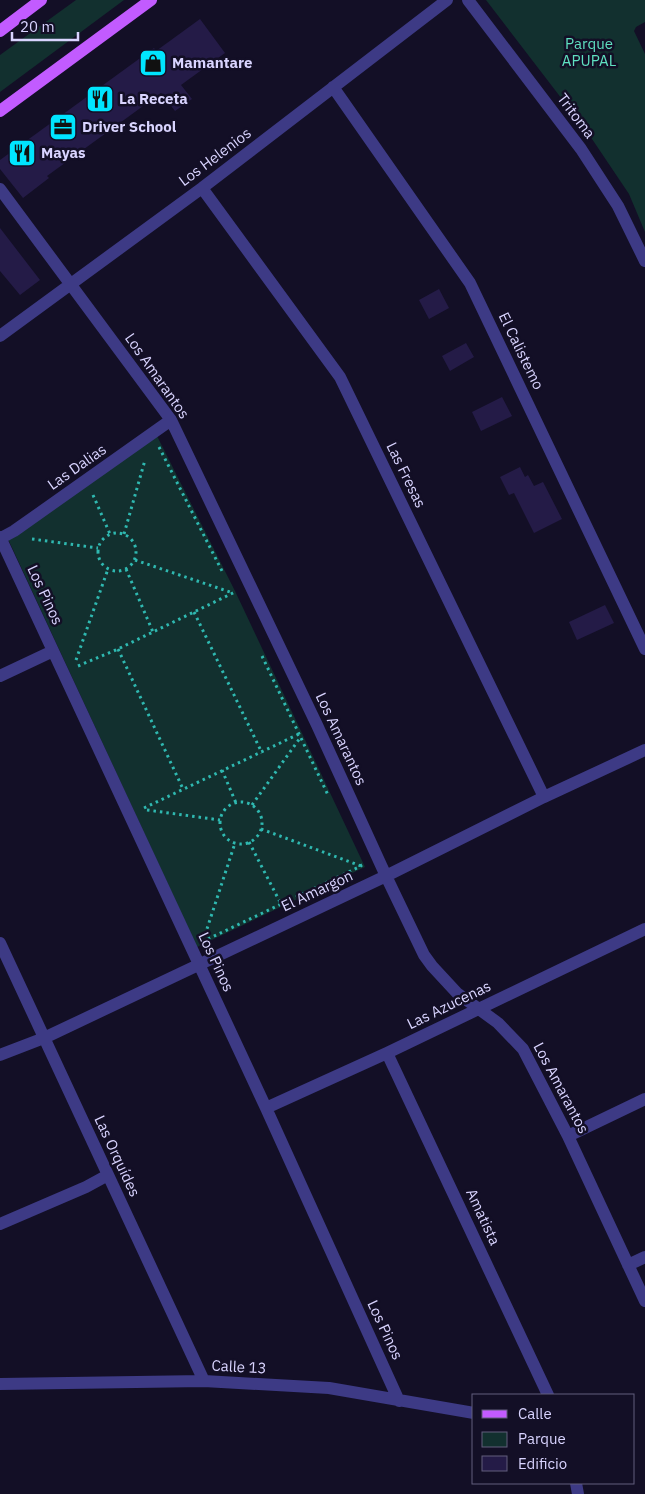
<svg xmlns="http://www.w3.org/2000/svg" width="645" height="1494" viewBox="0 0 645 1494" font-family="'IBM Plex Sans',sans-serif">
<style>
.green{fill:#12302f}
.building{fill:#241b47}
.lines{fill:none;stroke-linecap:round;stroke-linejoin:round}
.path{stroke:#2fb8b0;stroke-width:3;stroke-dasharray:2.5 4;stroke-linecap:butt}
.minor{stroke:#3d3a85;stroke-width:12}
.major{stroke:#c25bff;stroke-width:12}
.labels{text-anchor:middle;stroke-width:5;stroke-linejoin:round;paint-order:stroke}
.park-label{font-size:15px;fill:#5fe0c0;stroke:#130f26}
.poi-label{font-size:15px;font-weight:bold;fill:#d9d4ff;stroke:#130f26;text-anchor:start}
.street-label{font-size:15px;fill:#d9d4ff;stroke:#130f26}
</style>
<rect width="100%" height="100%" fill="#130f26"/>
<!-- green -->
<path class="green" d="M 76,0 L 124,0 L 0,92 L 0,55 Z
M 486,0 L 645,0 L 645,22 L 636,27 L 634,31 L 645,54 L 645,232 L 629,194 L 588,133 Z
M 156,434 L 235,591 L 365,867 L 197,947 L 8,539 Z"/>
<!-- building -->
<path class="building" d="M 200,19 L 225,53 L 181,85 L 192,99 L 175,111 L 161,93 L 47,176 L 49,178 L 23,198 L 0,169 L 0,160 L 154,48 L 156,51 Z
M 0,228 L 40,280 L 20,295 L 0,271 Z
M 439,289 L 449,308 L 429,319 L 419,300 Z
M 466,343 L 474,357 L 450,371 L 442,356 Z
M 502,397 L 512,416 L 481,431 L 472,412 Z
M 520,467 L 525,477 L 528,475 L 534,486 L 543,482 L 562,519 L 534,533 L 514,493 L 509,495 L 500,477 Z
M 605,605 L 614,623 L 577,640 L 569,622 Z"/>
<g class="lines">
<!-- path -->
<path class="path" d="M 159,447 L 222,571
M 93,495 L 110,534
M98 552a19 19 0 1 1 38 0a19 19 0 1 1-38 0Z
M 124,534 L 145,460
M 32,539 L 98,548
M 135,560 L 233,593
M 126,569 L 153,632
M 194,612 L 262,753
M 118,649 L 183,789
M 262,656 L 328,795
M 76,660 L 108,569
M 78,666 L 118,649 L 235,592
M 222,770 L 236,803
M220 823a21 21 0 1 1 42 0a21 21 0 1 1-42 0Z
M 252,805 L 300,738
M 144,808 L 301,733
M 147,810 L 220,820
M 261,829 L 361,866
M 249,842 L 281,904
M 205,935 L 235,843
M 208,939 L 361,866 L 360,864"/>
<!-- minor -->
<path class="minor" d="M 468,0 L 581,149 L 618,206 L 645,261
M 333,87 L 470,283 L 645,649
M 202,188 L 340,377 L 544,797
M 0,189 L 171,420 L 317,725 L 386,876 L 424,955 L 432,966 L 457,993 L 498,1023 L 523,1049 L 568,1136 L 645,1301
M 0,336 L 202,188 L 447,0
M 0,537 L 266,1108 L 399,1401
M 1,538 L 14,531 L 171,420
M 0,676 L 53,651
M 0,943 L 204,1381
M 387,1053 L 548,1395
M 0,1055 L 44,1038 L 386,876 L 544,797 L 645,750
M 266,1108 L 387,1053 L 645,929
M 568,1136 L 645,1099
M 0,1224 L 86,1187 L 108,1175
M 628,1265 L 645,1257
M 0,1384 L 204,1381 L 329,1388 L 474,1413
M 576,1483 L 578,1494"/>
<!-- major -->
<path class="major" d="M 0,31 L 41,0
M 0,111 L 151,0"/>
</g>
<!-- icons -->
<defs>
<g id="shop-square" transform="scale(1.4375)"><rect x="-9" y="-9" width="18" height="18" rx="4" fill="#00e5ff" stroke="#130f26"/><path d="M-5-2.5h2.3a2.7 3.5 0 0 1 5.4 0H5L5.5 6h-11ZM-1.5-2.5h3a1.5 2.3 0 0 0-3 0Z" fill="#111"/></g>
<g id="restaurant-square" transform="scale(1.4375)"><rect x="-9" y="-9" width="18" height="18" rx="4" fill="#00e5ff" stroke="#130f26"/><path d="M-5-6h1v4h1v-4h1v4h1v-4h1v5L-1.5 .5V6h-2V.5L-5-1ZM5-6V6H3V1.5H1.5Q1.5-4 5-6Z" fill="#111"/></g>
<g id="office-square" transform="scale(1.4375)"><rect x="-9" y="-9" width="18" height="18" rx="4" fill="#00e5ff" stroke="#130f26"/><path d="M-6-3h4V-5.5h4V-3h4V5H-6ZM-1-4.5V-3h2v-1.5ZM-6 0V1H6V0Z" fill="#111"/></g>
</defs>
<g fill-rule="evenodd">
<use href="#shop-square" x="153" y="63"/>
<use href="#restaurant-square" x="100" y="99"/>
<use href="#office-square" x="63" y="127"/>
<use href="#restaurant-square" x="22" y="153"/>
</g>
<g class="labels">
<!-- park labels -->
<g class="park-label">
<text x="589" y="49">Parque<tspan x="589" dy="17">APUPAL</tspan></text>
</g>
<!-- poi labels -->
<g class="poi-label">
<text x="172" y="68">Mamantare</text>
<text x="119" y="104">La Receta</text>
<text x="82" y="132">Driver School</text>
<text x="41" y="158">Mayas</text>
</g>
<!-- street labels -->
<g class="street-label">
<text transform="translate(576 116) rotate(53)" y="5">Tritoma</text>
<text transform="translate(215 157) rotate(-37)" y="5">Los Helenios</text>
<text transform="translate(521 351) rotate(64)" y="5">El Calistemo</text>
<text transform="translate(157 376) rotate(55)" y="5">Los Amarantos</text>
<text transform="translate(77 467) rotate(-35)" y="5">Las Dalias</text>
<text transform="translate(406 475) rotate(64)" y="5">Las Fresas</text>
<text transform="translate(45 595) rotate(65)" y="5">Los Pinos</text>
<text transform="translate(341 739) rotate(65)" y="5">Los Amarantos</text>
<text transform="translate(317 891) rotate(-25)" y="5">El Amargon</text>
<text transform="translate(216 962) rotate(65)" y="5">Los Pinos</text>
<text transform="translate(449 1005) rotate(-26)" y="5">Las Azucenas</text>
<text transform="translate(561 1088) rotate(62)" y="5">Los Amarantos</text>
<text transform="translate(117 1156) rotate(65)" y="5">Las Orquídes</text>
<text transform="translate(483 1217) rotate(65)" y="5">Amatista</text>
<text transform="translate(385 1330) rotate(65)" y="5">Los Pinos</text>
<text transform="translate(239 1367) rotate(3)" y="5">Calle 13</text>
</g>
</g>
<!-- legend -->
<rect x="472" y="1394" width="162" height="90" fill="#130f26" stroke="#625e7d"/>
<rect x="482" y="1410" width="25" height="8" fill="#c25bff" stroke="#625e7d"/>
<text x="518" y="1419" font-size="15" fill="#d9d4ff">Calle</text>
<rect x="482" y="1432" width="25" height="15" fill="#12302f" stroke="#625e7d"/>
<text x="518" y="1444" font-size="15" fill="#d9d4ff">Parque</text>
<rect x="482" y="1456" width="25" height="15" fill="#241b47" stroke="#625e7d"/>
<text x="518" y="1469" font-size="15" fill="#d9d4ff">Edificio</text>
<!-- scale -->
<path d="M12 32v8h66v-8" fill="none" stroke="#d9d4ff" stroke-width="2.5"/>
<text x="20" y="32" font-size="15" fill="#d9d4ff" stroke="#130f26" stroke-width="4" paint-order="stroke">20 m</text>
</svg>
